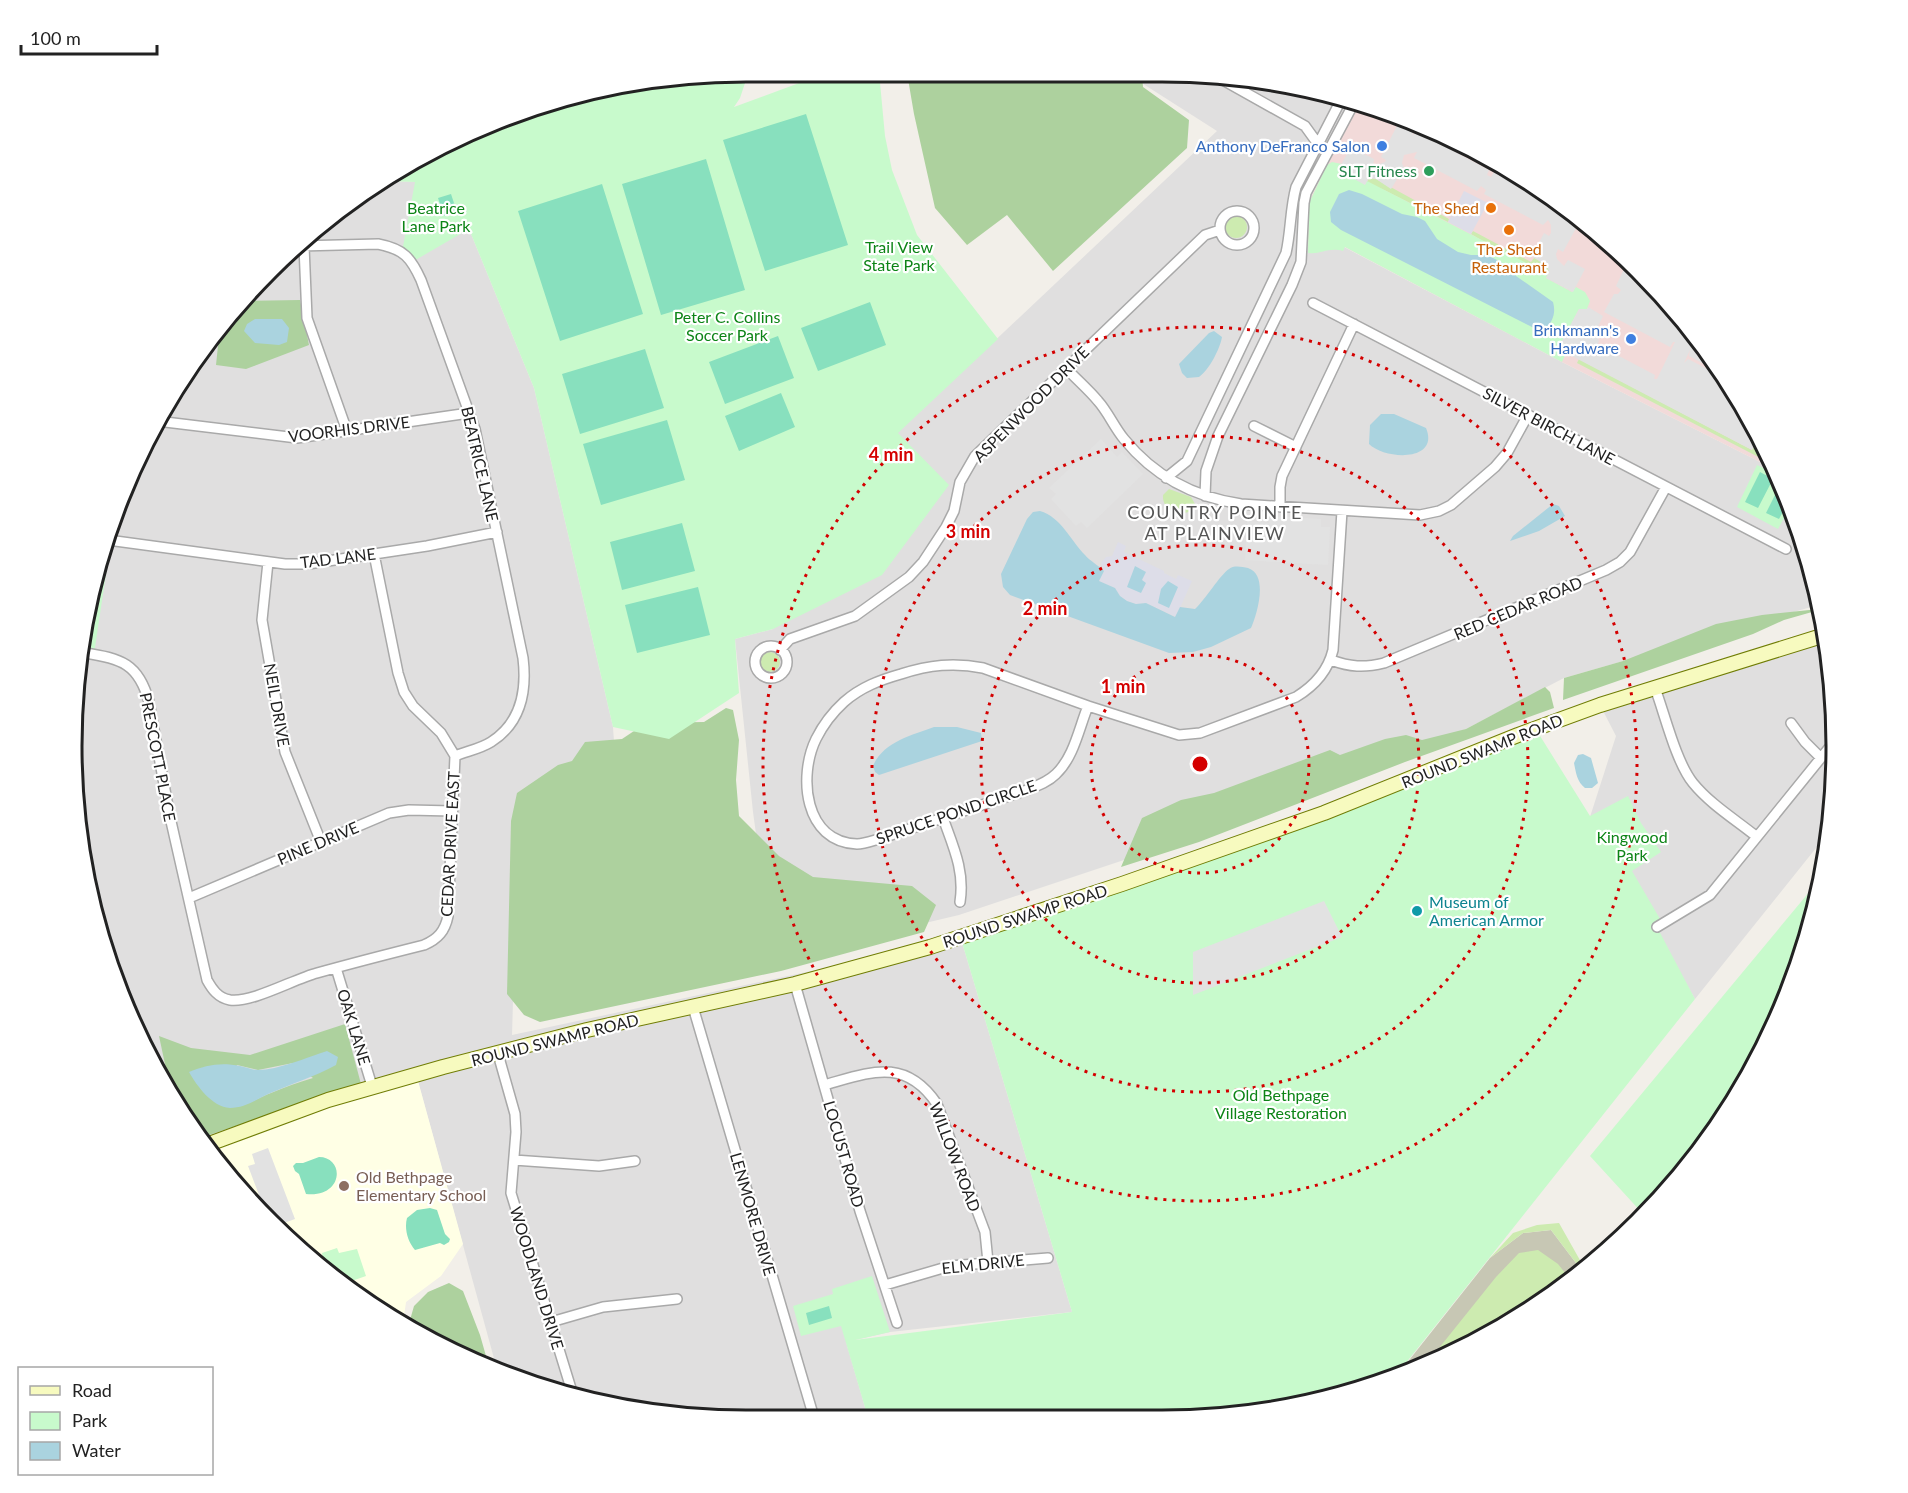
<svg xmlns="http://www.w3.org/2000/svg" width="1908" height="1493" viewBox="0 0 1908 1493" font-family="Lato,sans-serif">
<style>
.residential{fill:#e0dfdf}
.commercial{fill:#f2dad9}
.education{fill:#ffffe5}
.construction{fill:#c7c7b4}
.grass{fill:#cdebb0}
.forest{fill:#add19e;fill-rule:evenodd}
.park{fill:#c8facc}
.pitch{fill:#88e0be}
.parking{fill:#e2e2e2}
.plaza{fill:#dddde8}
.water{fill:#aad3df}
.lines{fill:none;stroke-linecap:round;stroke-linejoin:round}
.street-casing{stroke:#a9a9a9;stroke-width:12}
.secondary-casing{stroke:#707d05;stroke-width:16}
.street{stroke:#fff;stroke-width:9}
.secondary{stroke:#f7fabf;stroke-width:14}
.ring{fill:none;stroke:#d40000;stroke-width:3;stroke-dasharray:3 6}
.shop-dot{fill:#3f7fe0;stroke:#fff;stroke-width:2}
.leisure-dot{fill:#2e9e5b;stroke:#fff;stroke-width:2}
.food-dot{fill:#e8710a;stroke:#fff;stroke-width:2}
.culture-dot{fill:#0f9aa8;stroke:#fff;stroke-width:2}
.education-dot{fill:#8d6e63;stroke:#fff;stroke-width:2}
.labels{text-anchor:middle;stroke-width:4.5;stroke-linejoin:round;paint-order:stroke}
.shop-label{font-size:16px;fill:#366cbe;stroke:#fff;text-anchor:end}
.leisure-label{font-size:16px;fill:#27864d;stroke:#fff;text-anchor:end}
.park-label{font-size:16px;fill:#0c8416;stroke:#fff}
.food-label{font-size:16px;fill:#c56008;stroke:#fff;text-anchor:end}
.street-label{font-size:16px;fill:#222;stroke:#fff}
.culture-label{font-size:16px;fill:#0d838f;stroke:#fff;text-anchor:start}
.education-label{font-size:16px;fill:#785e54;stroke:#fff;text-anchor:start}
.neighbourhood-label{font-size:18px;letter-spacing:1.5px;fill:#555;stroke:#fff}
.rim{fill:none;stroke:#222;stroke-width:3}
.centre{fill:#d40000;stroke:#fff;stroke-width:3}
.ring-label{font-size:18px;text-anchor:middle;font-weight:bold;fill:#d40000;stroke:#fff;stroke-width:4.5;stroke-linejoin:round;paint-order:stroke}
</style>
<rect width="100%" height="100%" fill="#f2efe9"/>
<!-- residential -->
<path class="residential" d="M 1126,73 L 1205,73 L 1359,104 L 1312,195 L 1308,212 L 1308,253 L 1344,247 L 1562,362 L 1772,468 L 1800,529 L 1818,605 L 1564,678 L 1466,729 L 1139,855 L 959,915 L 773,959 L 753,812 L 735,639 L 773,629 L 897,433 L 1217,131 Z
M 386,181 L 415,182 L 469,229 L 534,388 L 613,727 L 615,757 L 519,799 L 512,1035 L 961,939 L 1072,1312 L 890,1332 L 846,1342 L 869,1421 L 746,1421 L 615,1408 L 498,1373 L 418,1081 L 370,1093 L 213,1150 L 163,1084 L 95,921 L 72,747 L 95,572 L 162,410 L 269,270 Z
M 1825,635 L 1830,658 L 1835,790 L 1828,833 L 1695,999 L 1590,817 L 1616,736 L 1600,705 Z"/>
<!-- commercial -->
<path class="commercial" d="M 1359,104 L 1378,108 L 1498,162 L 1572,212 L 1668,302 L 1745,409 L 1772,468 L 1562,362 L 1345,247 L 1308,253 L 1308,212 L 1312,195 Z"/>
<!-- education -->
<path class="education" d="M 418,1081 L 463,1244 L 441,1276 L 406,1302 L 403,1324 L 371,1307 L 269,1223 L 213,1150 L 370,1093 Z"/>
<!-- construction -->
<path class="construction" d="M 1551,1230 L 1582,1271 L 1499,1330 L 1395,1378 L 1490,1258 L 1523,1233 Z"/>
<!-- grass -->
<path class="grass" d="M 1369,178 L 1376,179 L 1449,219 L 1448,222 L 1382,189 L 1365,185 Z
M1225 227a11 11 0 1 1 22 0a11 11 0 1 1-22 0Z
M 1473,231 L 1531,262 L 1534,258 L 1542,262 L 1544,260 L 1549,270 L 1546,278 L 1471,234 Z
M 1579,359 L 1752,450 L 1756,444 C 1765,448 1767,455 1770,463 L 1577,363 Z
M 1169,489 L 1191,497 L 1195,504 L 1192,511 L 1181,514 C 1171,511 1162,506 1163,495 Z
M760 662a10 10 0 1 1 20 0a10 10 0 1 1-20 0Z
M 1559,1223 L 1585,1269 L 1582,1271 L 1551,1230 L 1523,1233 L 1490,1258 L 1513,1233 L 1537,1225 Z
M 1538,1250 L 1558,1264 L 1570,1279 L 1499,1330 L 1427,1363 L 1496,1277 L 1519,1253 Z"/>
<!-- forest -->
<path class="forest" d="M 907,73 L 1142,73 L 1143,87 L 1189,120 L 1187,148 L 1053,271 L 1007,215 L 967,245 L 935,208 L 914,114 Z
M 300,300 L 309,345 L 246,369 L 216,365 L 219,336 L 245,301 Z
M 1819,609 L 1819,610 L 1784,620 L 1753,634 L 1563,700 L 1564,678 L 1623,661 L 1716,624 L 1762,615 Z
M 1545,687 L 1550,692 L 1554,708 L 1405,762 L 1199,842 L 1121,867 L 1142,818 L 1181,800 L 1214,793 L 1330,750 L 1340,755 L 1385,739 L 1406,735 L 1422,740 L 1466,729 Z
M 726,708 L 733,710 L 739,740 L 736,780 L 739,816 L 779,856 L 813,877 L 912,886 L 936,905 L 924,932 L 781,971 L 540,1022 L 524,1015 L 507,994 L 511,821 L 517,793 L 558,765 L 572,761 L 585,742 L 622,739 L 646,723 L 704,722 Z
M 345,1024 L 361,1084 L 203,1137 L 172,1097 L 159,1036 L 191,1048 L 250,1055 ZM 293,1063 L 313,1078 C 299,1082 285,1087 271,1093 C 253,1100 241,1110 221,1105 L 237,1065 L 258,1070 Z
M 449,1283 L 463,1291 L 480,1335 L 490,1370 L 408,1327 L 414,1306 L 428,1292 Z"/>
<!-- park -->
<path class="park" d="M 746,72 L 766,72 L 746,80 L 740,98 L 734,107 L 829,72 L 879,72 L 885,136 L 892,170 L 917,235 L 998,339 L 898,433 L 949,485 L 882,575 L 773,629 L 735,639 L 739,693 L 669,739 L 613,727 L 534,388 L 469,229 L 412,262 L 402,252 L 415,182 L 386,181 L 409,163 L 572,95 Z
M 1332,162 L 1342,164 L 1339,170 L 1365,184 L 1367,181 L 1548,274 L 1546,278 L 1572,292 L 1576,287 L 1585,292 L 1590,301 L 1587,309 L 1579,309 L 1561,343 L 1570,345 L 1562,362 L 1345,247 L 1343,251 C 1327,247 1321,255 1308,253 L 1309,203 L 1327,165 Z
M 1757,465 L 1774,473 L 1790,507 L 1778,529 L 1737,507 Z
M 108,540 L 111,541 L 94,654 L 84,653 L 95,572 Z
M 1537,731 L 1590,816 L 1628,796 L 1641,823 L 1661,852 L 1632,871 L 1663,924 L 1657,927 L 1695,999 L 1394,1378 L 1378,1385 L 1206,1420 L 869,1421 L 841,1326 L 801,1336 L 793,1306 L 833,1294 L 832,1289 L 872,1276 L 890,1332 L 855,1340 L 1072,1312 L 961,939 Z
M 1820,879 L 1813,921 L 1767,1045 L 1697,1157 L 1643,1214 L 1590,1156 Z
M 337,1248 L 339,1253 L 357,1249 L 366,1276 L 343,1284 L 325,1269 L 320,1258 L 323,1258 L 322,1253 Z"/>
<!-- pitch -->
<path class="pitch" d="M 806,114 L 848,245 L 765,271 L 723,140 Z
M 706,159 L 745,290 L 661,315 L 622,184 Z
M 602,184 L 643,314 L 560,341 L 518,211 Z
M 451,194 L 457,212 L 444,216 L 438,198 Z
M 870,302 L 886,345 L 818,371 L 801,328 Z
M 778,336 L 794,378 L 725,404 L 709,362 Z
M 645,349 L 664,408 L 580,434 L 562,374 Z
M 781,393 L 795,427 L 739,451 L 725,416 Z
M 667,420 L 685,480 L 601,505 L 583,444 Z
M 1760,472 L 1773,479 L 1758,508 L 1745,502 Z
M 1780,485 L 1788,502 L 1779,519 L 1766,513 Z
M 682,523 L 695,571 L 622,590 L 610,542 Z
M 698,587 L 710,635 L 637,653 L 625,605 Z
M 319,1157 C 345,1157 344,1198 306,1194 L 299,1174 L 295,1171 L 293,1166 L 296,1163 L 303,1163 Z
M 430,1208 L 437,1210 L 445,1234 L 450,1239 L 449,1242 L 444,1245 L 440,1243 L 415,1250 C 408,1242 404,1229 407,1218 L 417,1210 Z
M 829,1306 L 832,1318 L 809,1325 L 806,1313 Z"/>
<!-- parking -->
<path class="parking" d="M 1401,118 L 1416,125 L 1412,136 L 1416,131 L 1489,170 L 1487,175 L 1491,177 L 1494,172 L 1564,209 L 1562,215 L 1567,208 L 1581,219 L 1563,252 L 1558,249 L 1556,254 L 1557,259 L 1564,266 L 1568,260 L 1585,269 L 1573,292 L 1546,278 L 1549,271 L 1544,260 L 1542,263 L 1532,256 L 1544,233 L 1549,236 L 1551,233 L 1551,225 L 1548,220 L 1543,225 L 1484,194 L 1486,190 L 1481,186 L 1477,191 L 1418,160 L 1414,158 L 1417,152 L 1404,155 L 1402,163 L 1404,168 L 1391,189 L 1376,179 L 1369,178 L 1365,185 L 1338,170 L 1351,147 L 1374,159 L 1373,166 L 1385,162 L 1386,160 L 1381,157 Z
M 1418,126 L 1498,162 L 1564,206 L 1495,170 L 1497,164 L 1493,162 L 1490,167 L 1417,129 Z
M 1626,265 L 1632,267 L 1647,281 L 1641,278 L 1641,281 L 1653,287 L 1668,302 L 1683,322 L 1681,327 L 1683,329 L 1685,325 L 1719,372 L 1689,356 L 1690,350 L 1684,363 L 1688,359 L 1723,377 L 1745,409 L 1763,448 L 1756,444 L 1752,450 L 1566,353 L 1570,345 L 1561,343 L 1579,309 L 1587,309 L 1588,307 L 1603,316 L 1597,329 L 1596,335 L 1599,341 L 1596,348 L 1600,346 L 1655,375 L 1654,379 L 1657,379 L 1675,342 L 1673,342 L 1670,347 L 1604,312 L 1614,294 L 1618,294 L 1621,290 L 1616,286 Z
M 1101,439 L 1117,457 L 1122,452 L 1143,474 L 1087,528 L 1081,522 L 1076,526 L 1051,499 L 1056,494 L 1049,488 Z
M 1269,516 L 1321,519 L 1321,527 L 1330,527 L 1328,565 L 1245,560 L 1247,521 L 1269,523 Z
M 1324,901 L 1342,937 L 1193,995 L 1193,952 Z
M 268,1148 L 295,1219 L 273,1227 L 261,1212 L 271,1208 L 270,1206 L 264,1208 L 248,1166 L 255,1164 L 252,1154 Z"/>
<!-- plaza -->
<path class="plaza" d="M 1464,191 L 1488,203 L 1471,234 L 1448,222 Z
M 1118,542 L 1126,546 L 1124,552 L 1164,571 L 1164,573 L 1176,579 L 1178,575 L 1192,581 L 1176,617 L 1146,603 L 1136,604 L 1127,601 L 1120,596 L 1115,588 L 1099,581 L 1104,571 L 1101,563 L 1106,557 L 1112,556 Z"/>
<!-- water -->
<path class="water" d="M 1349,190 L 1362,194 L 1402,214 L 1417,217 L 1425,221 L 1437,239 L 1458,252 L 1471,255 L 1487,255 L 1501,262 L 1516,276 L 1553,302 C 1556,313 1553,320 1546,329 L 1538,330 L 1341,230 L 1331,222 L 1330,212 L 1339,194 Z
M 255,319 L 282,319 L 289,328 L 287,342 L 279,345 L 255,343 L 244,331 L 247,324 Z
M 1214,331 L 1222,337 C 1220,349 1209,370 1199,377 L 1187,378 L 1182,373 L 1179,364 L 1209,333 Z
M 1381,414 L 1394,414 L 1426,428 C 1440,462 1385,460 1369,444 L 1370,425 Z
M 1553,504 L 1559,506 L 1565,516 L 1539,531 L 1510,541 L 1513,536 Z
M 1040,511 C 1061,517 1071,541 1085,555 C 1090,561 1098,565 1104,571 L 1099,581 L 1115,588 L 1120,596 L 1127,601 L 1136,604 L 1146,603 L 1175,617 L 1180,607 L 1195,609 C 1205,600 1220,575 1229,569 C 1234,565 1242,567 1248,568 C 1269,575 1257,614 1251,628 L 1211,647 L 1193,652 L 1169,653 L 1010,595 L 1003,587 L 1001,574 L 1027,519 L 1033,512 Z
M 1135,566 L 1146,572 L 1142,580 L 1146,583 L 1141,593 L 1127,587 Z
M 1168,581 L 1178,587 L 1169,608 L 1158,603 L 1161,589 Z
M 934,727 L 957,727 L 981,733 L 982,741 L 879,775 L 875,772 L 873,766 C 883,742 912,735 934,727 Z
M 1583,754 L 1591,758 L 1598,783 L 1592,788 L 1585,788 C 1577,782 1576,773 1574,763 L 1578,755 Z
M 327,1051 L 338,1057 L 336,1065 C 314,1077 291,1084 268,1094 C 256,1100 244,1108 230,1108 C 212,1107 197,1086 189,1072 C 206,1065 221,1062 240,1066 C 246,1067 252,1070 258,1070 C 278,1070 308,1057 327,1051 Z"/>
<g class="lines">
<!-- street casing -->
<g class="street-casing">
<path id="street" d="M 1214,75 L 1305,126 L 1318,144 L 1329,150
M1220 228a17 17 0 1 1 34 0a17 17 0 1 1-34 0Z
M 300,246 L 378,244 C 404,249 411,258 421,280 L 475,429 L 523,658 C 527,691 521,723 491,742 C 480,749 467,751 455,756
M 304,246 L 307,318 L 347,431
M 1313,303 L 1786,549
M 1066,368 C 1076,379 1088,389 1098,401 C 1108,412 1114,427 1124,439 C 1154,476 1193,497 1241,504 L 1420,515 L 1439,511 L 1451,505 L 1495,467 L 1507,453 L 1528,415
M 157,421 L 297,438 L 469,413
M 1254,426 L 1296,447
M 1166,478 L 1187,461 L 1286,253 C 1291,231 1290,209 1296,187 L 1341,100
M 1205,496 L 1206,471 L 1218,436 L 1292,285 L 1301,262 L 1304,203 L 1306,193 L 1354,103
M 1280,507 L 1280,487 L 1282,476 L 1354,324
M 108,540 L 285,564 L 308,564 L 427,546 L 497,532
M 268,562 L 262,620 L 285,752 L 321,842
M755 662a16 16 0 1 1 32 0a16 16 0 1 1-32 0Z
M 780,650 L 790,639 L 855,616 L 909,577 L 923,562 L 946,527 L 954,511 L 960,482 L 975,456 L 1205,235 L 1220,230
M 84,653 C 121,658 139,664 149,702 L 170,817 L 207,980 C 212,989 218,998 230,1000 C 252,1003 294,979 317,973 C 353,963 388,954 424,945 C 438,939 445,931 448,916 L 455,756 L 441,733 L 413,706 L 404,692 L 398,673 L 374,554
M 1331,660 C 1350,667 1364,668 1384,663 L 1606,570 L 1620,562 L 1630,552 L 1666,487
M 1655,688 C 1665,715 1676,762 1693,783 C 1710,804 1736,820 1757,837
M 1088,706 C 1079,728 1074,757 1056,774 C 1048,782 1037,786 1027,790 L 879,839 C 872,841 864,844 857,844 C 804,842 798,776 816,739 C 823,725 833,712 844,702 C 861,687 880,680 901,674 C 929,665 954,662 983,668 L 1088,706 L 1179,735 L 1200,733 L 1296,697 C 1314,686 1328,671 1333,650 L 1342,511
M 1791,723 L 1805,742 L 1821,758
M 943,818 C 953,846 965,871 960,902
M 189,898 L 389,813 L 409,810 L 452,811
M 1657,927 L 1710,895 L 1833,743
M 336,968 L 372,1086
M 795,984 L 860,1211 L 897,1323
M 693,1007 L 815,1421
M 498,1054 L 515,1114 L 516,1132 L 511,1193 L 573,1395
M 824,1085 C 871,1072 905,1057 937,1104 L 985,1232 L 988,1262
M 514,1160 L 599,1166 L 635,1161
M 885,1285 L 950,1266 L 1048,1258
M 551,1322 L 603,1307 L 677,1299"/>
</g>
<!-- secondary casing -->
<g class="secondary-casing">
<path id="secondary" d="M 209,1144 L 328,1100 L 443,1067 L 587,1030 L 795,984 L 930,947 L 1122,884 L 1324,813 L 1518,735 L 1600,705 L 1825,635"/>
</g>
<!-- street -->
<use href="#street" class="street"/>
<!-- secondary -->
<use href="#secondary" class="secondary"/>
</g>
<!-- distance rings -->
<g class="ring">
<circle cx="1200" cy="764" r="109"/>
<circle cx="1200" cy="764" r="219"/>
<circle cx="1200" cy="764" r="328"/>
<circle cx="1200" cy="764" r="437"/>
</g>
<!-- markers -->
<g class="shop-dot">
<circle cx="1382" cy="146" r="6"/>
<circle cx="1631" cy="339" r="6"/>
</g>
<circle class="leisure-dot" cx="1429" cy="171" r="6"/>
<g class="food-dot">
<circle cx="1491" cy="208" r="6"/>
<circle cx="1509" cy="230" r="6"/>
</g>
<circle class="culture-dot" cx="1417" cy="911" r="6"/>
<circle class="education-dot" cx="344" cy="1186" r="6"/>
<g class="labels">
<!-- shop labels -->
<g class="shop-label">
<text x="1370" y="152">Anthony DeFranco Salon</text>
<text x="1619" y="336">Brinkmann's<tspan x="1619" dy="18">Hardware</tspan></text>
</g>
<!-- leisure labels -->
<g class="leisure-label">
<text x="1417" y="177">SLT Fitness</text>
</g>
<!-- park labels -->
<g class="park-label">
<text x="436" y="214">Beatrice<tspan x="436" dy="18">Lane Park</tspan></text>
<text x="899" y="253">Trail View<tspan x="899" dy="18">State Park</tspan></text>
<text x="727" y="323">Peter C. Collins<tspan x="727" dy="18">Soccer Park</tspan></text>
<text x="1632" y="843">Kingwood<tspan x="1632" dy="18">Park</tspan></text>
<text x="1281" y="1101">Old Bethpage<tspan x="1281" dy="18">Village Restoration</tspan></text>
</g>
<!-- food labels -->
<g class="food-label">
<text x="1479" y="214">The Shed</text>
<text x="1509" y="255" text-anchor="middle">The Shed<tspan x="1509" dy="18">Restaurant</tspan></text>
</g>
<!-- street labels -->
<g class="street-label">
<text transform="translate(1031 404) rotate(-45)" y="6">ASPENWOOD DRIVE</text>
<text transform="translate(1549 426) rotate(28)" y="6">SILVER BIRCH LANE</text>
<text transform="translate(349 429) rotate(-7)" y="6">VOORHIS DRIVE</text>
<text transform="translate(480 464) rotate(77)" y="6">BEATRICE LANE</text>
<text transform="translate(338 558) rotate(-7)" y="6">TAD LANE</text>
<text transform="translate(1518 608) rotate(-23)" y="6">RED CEDAR ROAD</text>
<text transform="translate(277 705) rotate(80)" y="6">NEIL DRIVE</text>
<text transform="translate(1482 751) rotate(-22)" y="6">ROUND SWAMP ROAD</text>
<text transform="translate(158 757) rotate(79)" y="6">PRESCOTT PLACE</text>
<text transform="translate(956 812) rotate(-19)" y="6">SPRUCE POND CIRCLE</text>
<text transform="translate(318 843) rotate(-23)" y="6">PINE DRIVE</text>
<text transform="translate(450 844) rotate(-87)" y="6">CEDAR DRIVE EAST</text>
<text transform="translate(1025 916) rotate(-18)" y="6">ROUND SWAMP ROAD</text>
<text transform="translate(354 1027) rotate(73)" y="6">OAK LANE</text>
<text transform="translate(555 1040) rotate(-14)" y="6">ROUND SWAMP ROAD</text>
<text transform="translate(844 1154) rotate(74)" y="6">LOCUST ROAD</text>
<text transform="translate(955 1157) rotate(69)" y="6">WILLOW ROAD</text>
<text transform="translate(753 1214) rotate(74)" y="6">LENMORE DRIVE</text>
<text transform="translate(983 1264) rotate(-6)" y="6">ELM DRIVE</text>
<text transform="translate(537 1278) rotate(73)" y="6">WOODLAND DRIVE</text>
</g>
<!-- culture labels -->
<g class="culture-label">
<text x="1429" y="908">Museum of<tspan x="1429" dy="18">American Armor</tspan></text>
</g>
<!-- education labels -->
<g class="education-label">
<text x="356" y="1183">Old Bethpage<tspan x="356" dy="18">Elementary School</tspan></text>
</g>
<!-- neighbourhood labels -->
<g class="neighbourhood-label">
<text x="1215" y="519">COUNTRY POINTE<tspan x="1215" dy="21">AT PLAINVIEW</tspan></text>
</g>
</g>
<!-- crop -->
<path d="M0 0H1908V1493H0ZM746 82H1162A664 664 0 0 1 1826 746V746A664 664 0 0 1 1162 1410H746A664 664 0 0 1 82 746V746A664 664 0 0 1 746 82Z" fill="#fff" fill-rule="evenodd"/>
<path class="rim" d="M746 82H1162A664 664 0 0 1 1826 746V746A664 664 0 0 1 1162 1410H746A664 664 0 0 1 82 746V746A664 664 0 0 1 746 82Z"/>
<circle cx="1200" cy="764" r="9" class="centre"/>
<g class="ring-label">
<text x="891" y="461">4 min</text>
<text x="968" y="538">3 min</text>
<text x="1045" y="615">2 min</text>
<text x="1123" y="693">1 min</text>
</g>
<!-- legend -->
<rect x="18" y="1367" width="195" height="108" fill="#ffffff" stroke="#a7a7a7" stroke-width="1.5"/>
<rect x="30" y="1386" width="30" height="9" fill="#f7fabf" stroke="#a7a7a7" stroke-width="1.5"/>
<text x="72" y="1397" font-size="18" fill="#222222">Road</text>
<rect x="30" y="1412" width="30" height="18" fill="#c8facc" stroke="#a7a7a7" stroke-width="1.5"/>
<text x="72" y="1427" font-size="18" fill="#222222">Park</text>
<rect x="30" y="1442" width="30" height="18" fill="#aad3df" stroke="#a7a7a7" stroke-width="1.5"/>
<text x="72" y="1457" font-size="18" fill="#222222">Water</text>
<!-- scale -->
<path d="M21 45v9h136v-9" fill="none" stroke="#222222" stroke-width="3"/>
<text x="30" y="45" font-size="18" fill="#222222" stroke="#ffffff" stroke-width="4.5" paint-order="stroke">100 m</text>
</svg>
